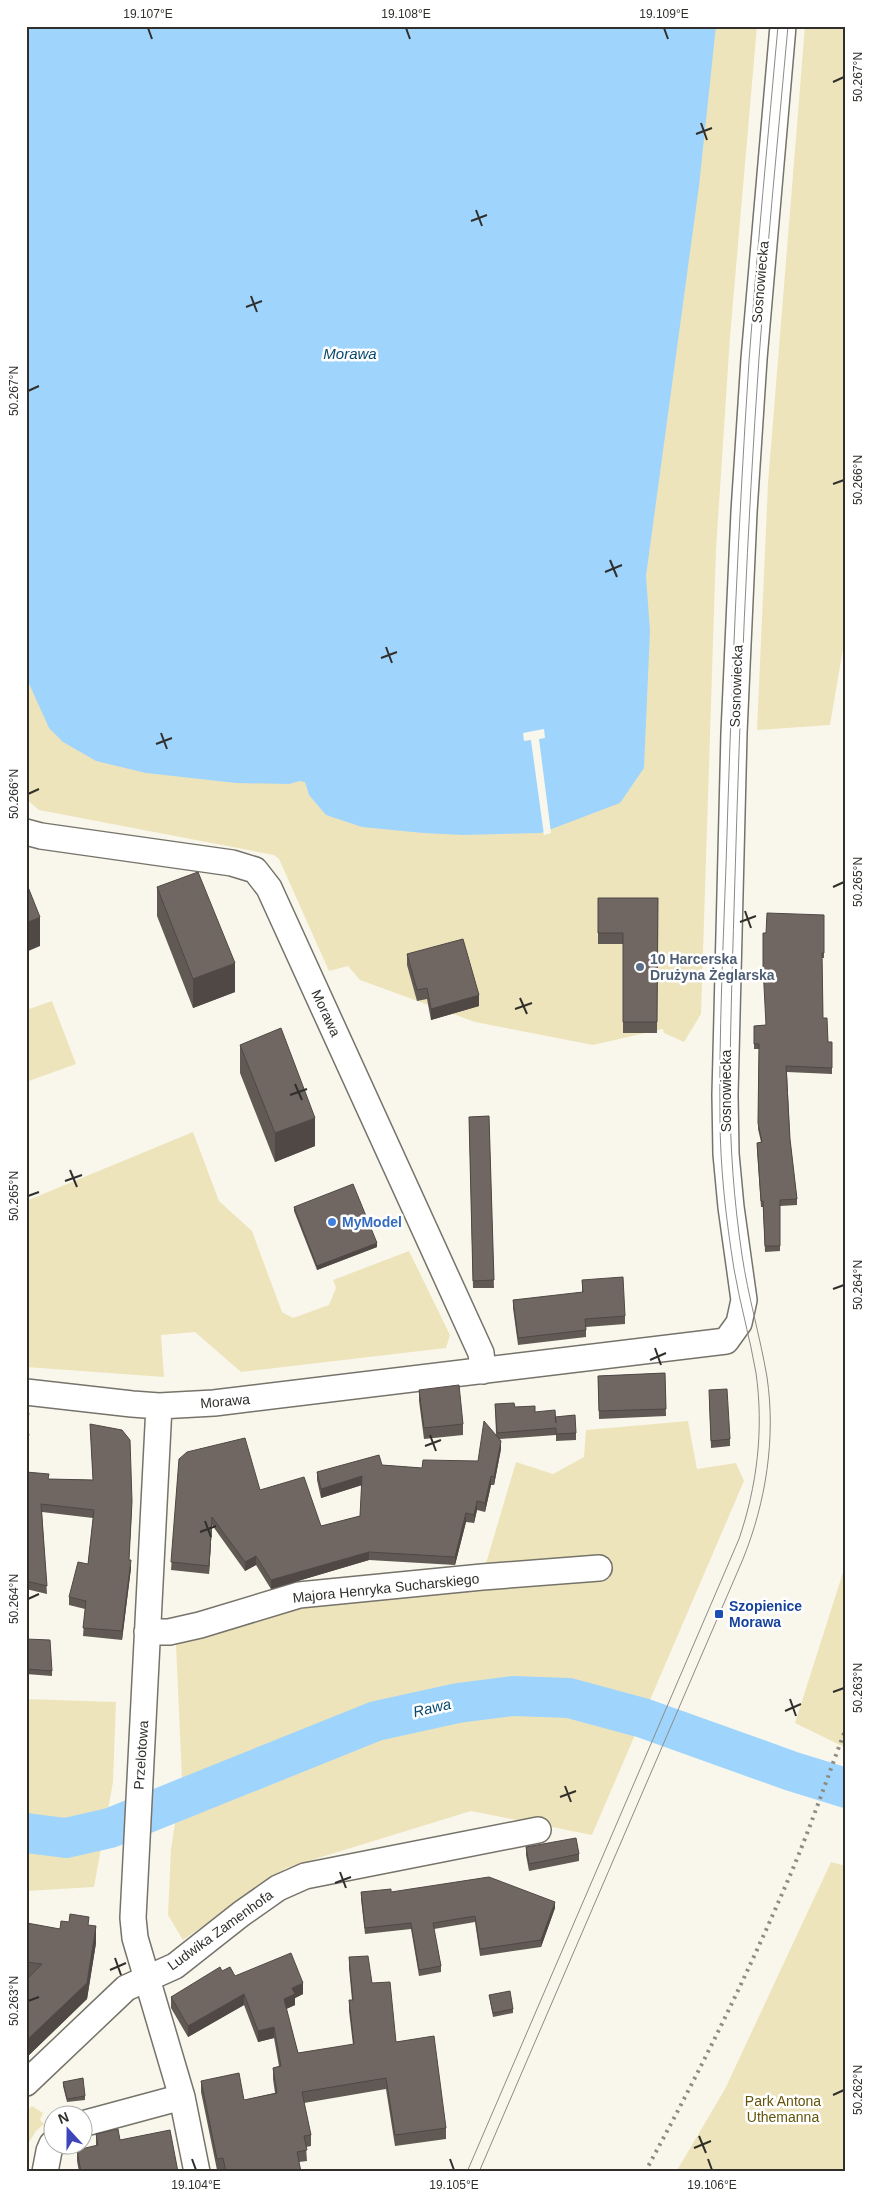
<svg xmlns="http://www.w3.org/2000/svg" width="872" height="2198" viewBox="0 0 872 2198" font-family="Helvetica,sans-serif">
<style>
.green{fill:#eee4bc}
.water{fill:#9fd5fd}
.pier{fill:#f9f7ec}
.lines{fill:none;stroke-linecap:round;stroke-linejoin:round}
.river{stroke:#9fd5fd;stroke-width:40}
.minor-casing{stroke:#75736a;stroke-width:28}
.minor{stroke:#fff;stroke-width:25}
.tram{stroke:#8c8b84;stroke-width:1}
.rail{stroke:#8c8b84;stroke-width:4;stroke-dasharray:2.5 5;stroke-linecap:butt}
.wall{fill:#615954}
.shaded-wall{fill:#4f4845}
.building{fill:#716762;stroke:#4f4845}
.ticks{fill:none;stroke:#302f2b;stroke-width:2}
.service-dot{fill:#5c6f8a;stroke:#fff;stroke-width:2}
.shop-dot{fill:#3f7fe0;stroke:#fff;stroke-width:2}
.transit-dot{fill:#1a4fb4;stroke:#fff;stroke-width:2}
.labels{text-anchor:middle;stroke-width:5;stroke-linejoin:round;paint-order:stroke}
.street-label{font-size:14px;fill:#302f2b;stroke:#fff}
.service-label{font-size:14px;font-weight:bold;fill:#4e5e75;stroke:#fff;text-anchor:start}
.shop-label{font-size:14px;font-weight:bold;fill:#366cbe;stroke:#fff;text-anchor:start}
.transit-label{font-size:14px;font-weight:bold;fill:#164399;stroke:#fff;text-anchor:start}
.park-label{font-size:14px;fill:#63540a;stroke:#fff}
.water-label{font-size:15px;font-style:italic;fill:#08496f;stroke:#fff}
.neatline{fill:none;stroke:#302f2b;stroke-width:2}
.ticks-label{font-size:12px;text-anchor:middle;fill:#302f2b}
</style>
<rect width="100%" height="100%" fill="#f9f7ec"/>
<!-- green -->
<path class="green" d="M 26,26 L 757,26 L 730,337 L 716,550 L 701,1014 L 684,1042 L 664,1033 L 663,1029 L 593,1045 L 475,1022 L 360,980 L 348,966 L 329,971 L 279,859 L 274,855 L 39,810 L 26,799 Z
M 805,26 L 846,26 L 846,631 L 830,725 L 757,730 L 768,483 Z
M 52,1001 L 76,1064 L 26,1082 L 26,1010 Z
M 193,1132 L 219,1201 L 252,1231 L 282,1312 L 293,1318 L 329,1305 L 336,1288 L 333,1280 L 409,1251 L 450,1335 L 446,1348 L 241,1372 L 195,1332 L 161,1335 L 164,1377 L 26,1367 L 26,1201 Z
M 688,1421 L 697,1469 L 736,1463 L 744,1481 L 592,1835 L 471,1811 L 286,1868 L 183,1940 L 168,1915 L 171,1849 L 182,1779 L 176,1644 L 313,1605 L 482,1577 L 516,1462 L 553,1474 L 584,1457 L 586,1430 Z
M 846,1563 L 846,1748 L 795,1723 Z
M 26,1699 L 116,1702 L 113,1782 L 94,1887 L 26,1891 Z
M 831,1862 L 846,1866 L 846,2172 L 676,2172 L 725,2089 Z
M 32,2106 L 43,2113 L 40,2120 L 44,2124 L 36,2131 L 26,2147 L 26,2111 Z"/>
<!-- water -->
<path class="water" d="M 26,26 L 716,26 L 699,186 L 646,576 L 650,631 L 644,768 L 620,803 L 541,833 L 463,835 L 423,833 L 362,827 L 326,815 L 309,795 L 305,782 L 300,781 L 289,784 L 236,783 L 146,773 L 96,761 L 63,742 L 49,728 L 26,677 Z"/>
<!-- pier -->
<path class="pier" d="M 544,729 L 545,738 L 539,739 L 551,833 L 544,835 L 531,740 L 524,741 L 523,733 Z"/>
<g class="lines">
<!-- river -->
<path class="river" d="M 26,1833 L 66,1838 L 110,1828 L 376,1721 L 458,1703 L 513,1696 L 569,1698 L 643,1718 L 791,1771 L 846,1788"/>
<!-- minor casing -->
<g class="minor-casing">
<path id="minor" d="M 26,832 L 41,836 L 232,863 L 255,870 L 269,888 L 481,1353 L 483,1371
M 26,1392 L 132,1404 L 159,1406 L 214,1403 L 726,1341 L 739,1323 L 744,1300 L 731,1207 L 726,1154 L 725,1095 L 734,733 L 744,512 L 754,359 L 783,26
M 159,1406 L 133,1918 L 135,1938 L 182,2097 L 197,2172
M 147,1632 L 169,1632 L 200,1625 L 299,1595 L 482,1577 L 599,1568
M 26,2083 L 126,1988 L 175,1966 L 241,1914 L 278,1888 L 305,1876 L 538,1830
M 82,2124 L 182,2097
M 45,2172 L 49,2151 L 52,2144"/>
</g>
<!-- minor -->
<use href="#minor" class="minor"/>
<!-- tram -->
<path class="tram" d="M 467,2172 L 739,1539 C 757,1486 764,1430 756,1373 C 750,1338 740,1304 734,1269 C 726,1219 720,1167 720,1117 C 719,1033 723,949 726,865 C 731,697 738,529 749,361 C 757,249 768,138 778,26
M 479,2172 L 743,1559 C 766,1502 776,1438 767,1377 C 760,1336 748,1296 742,1255 C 734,1202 730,1147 730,1093 C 730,1021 733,949 735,876 C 740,704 747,531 759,358 C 767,247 778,137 788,26"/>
<!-- rail -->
<path class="rail" d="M 645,2172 C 696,2079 743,1984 785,1887 C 808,1835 826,1781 846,1728"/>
</g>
<!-- wall -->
<path class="wall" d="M 157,887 L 235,992 L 193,1008 L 157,916 Z
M 598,898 L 658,898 L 657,1033 L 623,1033 L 623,944 L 598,944 Z
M 824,915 L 824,958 L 822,958 L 823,1018 L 828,1042 L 832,1042 L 832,1074 L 787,1072 L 790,1139 L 797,1199 L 797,1205 L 780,1206 L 780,1251 L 765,1252 L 763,1207 L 761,1207 L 757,1149 L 757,1143 L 761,1142 L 758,1129 L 759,1049 L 754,1049 L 754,1026 L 766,1025 L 766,933 Z
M 407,954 L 479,1006 L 431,1020 L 427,999 L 417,1001 L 407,965 Z
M 240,1045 L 315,1146 L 275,1162 L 240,1073 Z
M 489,1116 L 494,1288 L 473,1288 L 469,1117 Z
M 294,1207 L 377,1247 L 317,1270 L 294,1211 Z
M 582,1280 L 625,1316 L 625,1324 L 586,1327 L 586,1337 L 518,1345 L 513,1308 L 513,1300 L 582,1293 Z
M 665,1373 L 666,1416 L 599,1419 L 598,1376 Z
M 419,1390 L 463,1424 L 463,1435 L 424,1439 L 419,1401 Z
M 709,1397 L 730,1439 L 730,1446 L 711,1448 Z
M 495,1404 L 515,1407 L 535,1412 L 555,1418 L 576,1433 L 576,1440 L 556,1441 L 556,1435 L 500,1439 L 501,1449 L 494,1485 L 491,1485 L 485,1512 L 477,1510 L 474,1523 L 466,1522 L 455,1565 L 369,1560 L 271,1589 L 256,1565 L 245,1571 L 212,1525 L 209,1574 L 171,1570 L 179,1459 L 260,1490 L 321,1526 L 360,1516 L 362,1485 L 321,1498 L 317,1480 L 317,1472 L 382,1465 L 422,1468 L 478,1461 L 496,1435 Z
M 90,1424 L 132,1509 L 129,1560 L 131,1568 L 122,1640 L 83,1636 L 85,1609 L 69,1605 L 69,1597 L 88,1564 L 93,1518 L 42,1512 L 47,1594 L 26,1589 L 26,1472 L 49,1479 L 93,1480 Z
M 26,1639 L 52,1671 L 52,1676 L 26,1674 Z
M 526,1847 L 579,1854 L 579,1861 L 529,1871 L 526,1855 Z
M 361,1892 L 391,1892 L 555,1908 L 541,1947 L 480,1956 L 475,1922 L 434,1929 L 441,1966 L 441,1972 L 419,1976 L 411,1929 L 365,1934 L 361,1899 Z
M 89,1925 L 96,1943 L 87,1999 L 26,2058 L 26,1980 L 27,1979 L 26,1979 L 26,1929 L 60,1929 Z
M 349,1957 L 372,1983 L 396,2042 L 446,2128 L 446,2139 L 395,2146 L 386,2089 L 304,2103 L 311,2135 L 311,2146 L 306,2147 L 307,2161 L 299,2162 L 301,2172 L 223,2172 L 223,2169 L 217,2170 L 201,2092 L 201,2081 L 244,2100 L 275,2093 L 273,2079 L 273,2068 L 279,2066 L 274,2038 L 258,2042 L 244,2005 L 188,2037 L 171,2008 L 171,1997 L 222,1971 L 235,1976 L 303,1994 L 295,1998 L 295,2005 L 286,2009 L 298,2053 L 353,2045 L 349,2011 L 349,2000 L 352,2000 L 349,1968 Z
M 489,1995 L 513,2009 L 513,2013 L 493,2017 Z
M 63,2082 L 85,2096 L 85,2100 L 67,2102 L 63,2086 Z
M 96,2134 L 120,2140 L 178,2172 L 79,2172 L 77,2161 L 77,2150 L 96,2146 Z"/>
<!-- shaded-wall -->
<path class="shaded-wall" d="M 40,917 L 40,946 L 26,952 L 26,923 Z
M 235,963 L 235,992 L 193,1008 L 193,979 Z
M 479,995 L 479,1006 L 431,1020 L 431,1009 Z
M 315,1118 L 315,1146 L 275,1162 L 275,1133 Z
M 377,1243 L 377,1247 L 317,1270 L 317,1266 Z
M 29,1413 L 29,1421 L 26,1434 L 26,1426 Z
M 29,1434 L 29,1442 L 26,1455 L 26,1447 Z
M 501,1441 L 501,1449 L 494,1485 L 494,1477 Z
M 362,1476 L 362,1485 L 321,1498 L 321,1489 Z
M 491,1476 L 491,1485 L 485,1512 L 485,1503 Z
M 477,1501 L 477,1510 L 474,1523 L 474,1515 Z
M 466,1513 L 466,1522 L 455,1565 L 455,1557 Z
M 212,1517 L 212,1525 L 209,1574 L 209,1566 Z
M 369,1552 L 369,1560 L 271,1589 L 271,1580 Z
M 256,1556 L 256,1565 L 245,1571 L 245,1562 Z
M 131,1560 L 131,1568 L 122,1640 L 122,1631 Z
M 555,1902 L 555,1908 L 541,1947 L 541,1940 Z
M 96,1926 L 96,1943 L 87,1999 L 26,2058 L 26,2041 Z
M 303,1983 L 303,1994 L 295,1998 L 295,2005 L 284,2010 L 284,1999 L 292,1988 Z
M 244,1994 L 244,2005 L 188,2037 L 188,2026 Z
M 274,2027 L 274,2038 L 258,2042 L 258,2031 Z"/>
<!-- building -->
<path class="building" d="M 198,872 L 235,963 L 193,979 L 157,887 Z
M 26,882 L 40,917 L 26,923 Z
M 598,898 L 658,898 L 657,1022 L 623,1022 L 623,933 L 598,933 Z
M 767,913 L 824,915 L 824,953 L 822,953 L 823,1018 L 827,1018 L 828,1042 L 832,1042 L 832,1068 L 786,1066 L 790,1139 L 797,1199 L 780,1200 L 780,1246 L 765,1246 L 763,1201 L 761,1201 L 757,1143 L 762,1142 L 758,1123 L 759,1044 L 754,1044 L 754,1026 L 766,1025 L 763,966 L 763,933 L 766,933 Z
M 463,939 L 479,995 L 431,1009 L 427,988 L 417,990 L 407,954 Z
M 281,1028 L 315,1118 L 275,1133 L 240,1045 Z
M 489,1116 L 494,1280 L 473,1281 L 469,1117 Z
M 353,1184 L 377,1243 L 317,1266 L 294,1207 Z
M 623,1277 L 625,1316 L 585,1319 L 586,1330 L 518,1338 L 513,1300 L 583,1292 L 582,1280 Z
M 665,1373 L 666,1409 L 599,1411 L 598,1376 Z
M 459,1385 L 463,1424 L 424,1428 L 419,1390 Z
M 727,1389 L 730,1439 L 711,1441 L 709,1390 Z
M 514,1403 L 515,1407 L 535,1406 L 535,1412 L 555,1410 L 556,1423 L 555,1417 L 575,1415 L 576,1433 L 556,1434 L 556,1428 L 497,1433 L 495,1404 Z
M 26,1412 L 29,1413 L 26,1426 Z
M 484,1421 L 501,1441 L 494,1477 L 491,1476 L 485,1503 L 477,1501 L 474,1515 L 466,1513 L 455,1557 L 369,1552 L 271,1580 L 256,1556 L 245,1562 L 212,1517 L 209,1566 L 171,1562 L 179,1459 L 187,1452 L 245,1438 L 260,1490 L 304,1477 L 321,1526 L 360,1516 L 362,1476 L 321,1489 L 317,1472 L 379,1455 L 382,1465 L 422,1468 L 423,1460 L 478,1461 Z
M 90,1424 L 122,1430 L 130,1440 L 132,1501 L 129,1560 L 131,1560 L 122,1631 L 83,1628 L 86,1601 L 69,1597 L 78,1562 L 88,1564 L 94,1510 L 41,1504 L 47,1586 L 26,1581 L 26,1472 L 49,1474 L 48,1479 L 93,1480 Z
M 26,1433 L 29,1434 L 26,1447 Z
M 26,1639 L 50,1640 L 52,1671 L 26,1669 Z
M 576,1838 L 579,1854 L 529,1864 L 526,1847 Z
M 489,1877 L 555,1902 L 541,1940 L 480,1949 L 475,1916 L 433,1923 L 441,1966 L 419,1970 L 411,1923 L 365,1928 L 361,1892 L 391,1889 L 391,1892 Z
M 70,1914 L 89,1917 L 88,1925 L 96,1926 L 87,1983 L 26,2041 L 26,1980 L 42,1964 L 26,1962 L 26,1929 L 27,1923 L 60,1929 L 61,1921 L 69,1922 Z
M 291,1953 L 303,1983 L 292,1988 L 295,1994 L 284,1999 L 298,2053 L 354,2044 L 349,2000 L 353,2000 L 349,1957 L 368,1956 L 372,1983 L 390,1982 L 396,2042 L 434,2036 L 446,2128 L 395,2135 L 386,2078 L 302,2092 L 311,2135 L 304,2136 L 307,2150 L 297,2152 L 301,2172 L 226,2172 L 223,2158 L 217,2159 L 201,2081 L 239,2073 L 244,2100 L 277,2093 L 273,2068 L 281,2066 L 274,2027 L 258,2031 L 244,1994 L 188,2026 L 171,1997 L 220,1967 L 222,1971 L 230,1967 L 235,1976 Z
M 510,1991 L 513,2009 L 493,2013 L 489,1995 Z
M 83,2078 L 85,2096 L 67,2099 L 63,2082 Z
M 118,2129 L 120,2140 L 170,2130 L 178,2172 L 81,2172 L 77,2150 L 98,2145 L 96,2134 Z"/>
<!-- ticks -->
<path class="ticks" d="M 148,28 L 152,39M 406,28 L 410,39M 664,28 L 668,39M 833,82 L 844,77M 701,123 L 707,140M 696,134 L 712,128M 476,210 L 482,226M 471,221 L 487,215M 251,296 L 257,312M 246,307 L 262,301M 28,391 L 39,386M 833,484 L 844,480M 610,560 L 617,577M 605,572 L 622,565M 386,647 L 392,663M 381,658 L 397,652M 161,733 L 167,749M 156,744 L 172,738M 28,794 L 39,789M 833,887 L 844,882M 745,911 L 751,928M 740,922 L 756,916M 520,998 L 527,1014M 515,1009 L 532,1003M 295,1084 L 302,1100M 290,1095 L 307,1089M 70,1170 L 77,1187M 65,1181 L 82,1175M 28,1196 L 39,1192M 833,1289 L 844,1285M 655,1348 L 661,1365M 650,1360 L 666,1353M 430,1435 L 436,1451M 425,1446 L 441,1440M 205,1521 L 211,1537M 200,1532 L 216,1526M 28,1599 L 39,1594M 833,1692 L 844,1688M 790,1699 L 796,1716M 785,1711 L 801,1704M 565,1786 L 571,1802M 560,1797 L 576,1791M 340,1872 L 346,1888M 335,1883 L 351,1877M 115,1958 L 121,1975M 110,1970 L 126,1963M 28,2001 L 39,1997M 833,2095 L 844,2090M 699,2136 L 706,2153M 694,2148 L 711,2141M 192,2159 L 196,2170M 450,2159 L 454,2170M 708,2159 L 712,2170"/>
<!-- markers -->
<circle class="service-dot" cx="640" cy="967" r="5"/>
<circle class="shop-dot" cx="332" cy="1222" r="5"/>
<rect class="transit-dot" x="714" y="1609" width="10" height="10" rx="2.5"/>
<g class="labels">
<!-- street labels -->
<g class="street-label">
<text transform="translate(760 282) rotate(-85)" y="5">Sosnowiecka</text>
<text transform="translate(736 686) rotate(-88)" y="5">Sosnowiecka</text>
<text transform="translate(326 1013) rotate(65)" y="5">Morawa</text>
<text transform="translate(726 1091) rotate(-90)" y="5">Sosnowiecka</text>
<text transform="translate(225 1401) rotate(-5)" y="5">Morawa</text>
<text transform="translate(386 1588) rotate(-6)" y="5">Majora Henryka Sucharskiego</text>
<text transform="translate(141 1755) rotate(-86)" y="5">Przelotowa</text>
<text transform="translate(220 1930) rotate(-36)" y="5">Ludwika Zamenhofa</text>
</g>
<!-- service labels -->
<g class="service-label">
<text x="650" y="964">10 Harcerska<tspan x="650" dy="16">Drużyna Żeglarska</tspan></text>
</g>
<!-- shop labels -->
<g class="shop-label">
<text x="342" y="1227">MyModel</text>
</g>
<!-- transit labels -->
<g class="transit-label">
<text x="729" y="1611">Szopienice<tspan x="729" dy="16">Morawa</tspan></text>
</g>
<!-- park labels -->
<g class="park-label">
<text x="783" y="2106">Park Antona<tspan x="783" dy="16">Uthemanna</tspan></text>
</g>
<!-- water labels -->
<g class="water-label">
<text x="350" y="359">Morawa</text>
<text transform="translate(432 1708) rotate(-13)" y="5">Rawa</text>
</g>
</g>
<!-- border -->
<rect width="872" height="2198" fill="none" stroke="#ffffff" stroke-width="55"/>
<!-- north arrow -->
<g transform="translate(68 2130) rotate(339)"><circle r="24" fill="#ffffff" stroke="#acacaa"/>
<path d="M0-4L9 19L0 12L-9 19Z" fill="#3c45b9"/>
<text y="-8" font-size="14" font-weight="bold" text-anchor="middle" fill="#302f2b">N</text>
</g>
<rect x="28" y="28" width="816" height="2142" class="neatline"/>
<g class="ticks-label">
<text x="148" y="18">19.107°E</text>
<text x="406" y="18">19.108°E</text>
<text x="664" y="18">19.109°E</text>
<text transform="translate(858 77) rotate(-90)" y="4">50.267°N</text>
<text transform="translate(14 391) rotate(-90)" y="4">50.267°N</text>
<text transform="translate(858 480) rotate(-90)" y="4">50.266°N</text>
<text transform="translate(14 794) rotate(-90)" y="4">50.266°N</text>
<text transform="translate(858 882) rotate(-90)" y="4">50.265°N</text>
<text transform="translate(14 1196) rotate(-90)" y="4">50.265°N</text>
<text transform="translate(858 1285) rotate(-90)" y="4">50.264°N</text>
<text transform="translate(14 1599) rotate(-90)" y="4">50.264°N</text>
<text transform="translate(858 1688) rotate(-90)" y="4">50.263°N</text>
<text transform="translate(14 2001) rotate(-90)" y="4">50.263°N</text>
<text transform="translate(858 2090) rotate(-90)" y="4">50.262°N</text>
<text x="196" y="2189">19.104°E</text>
<text x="454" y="2189">19.105°E</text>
<text x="712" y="2189">19.106°E</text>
</g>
</svg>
